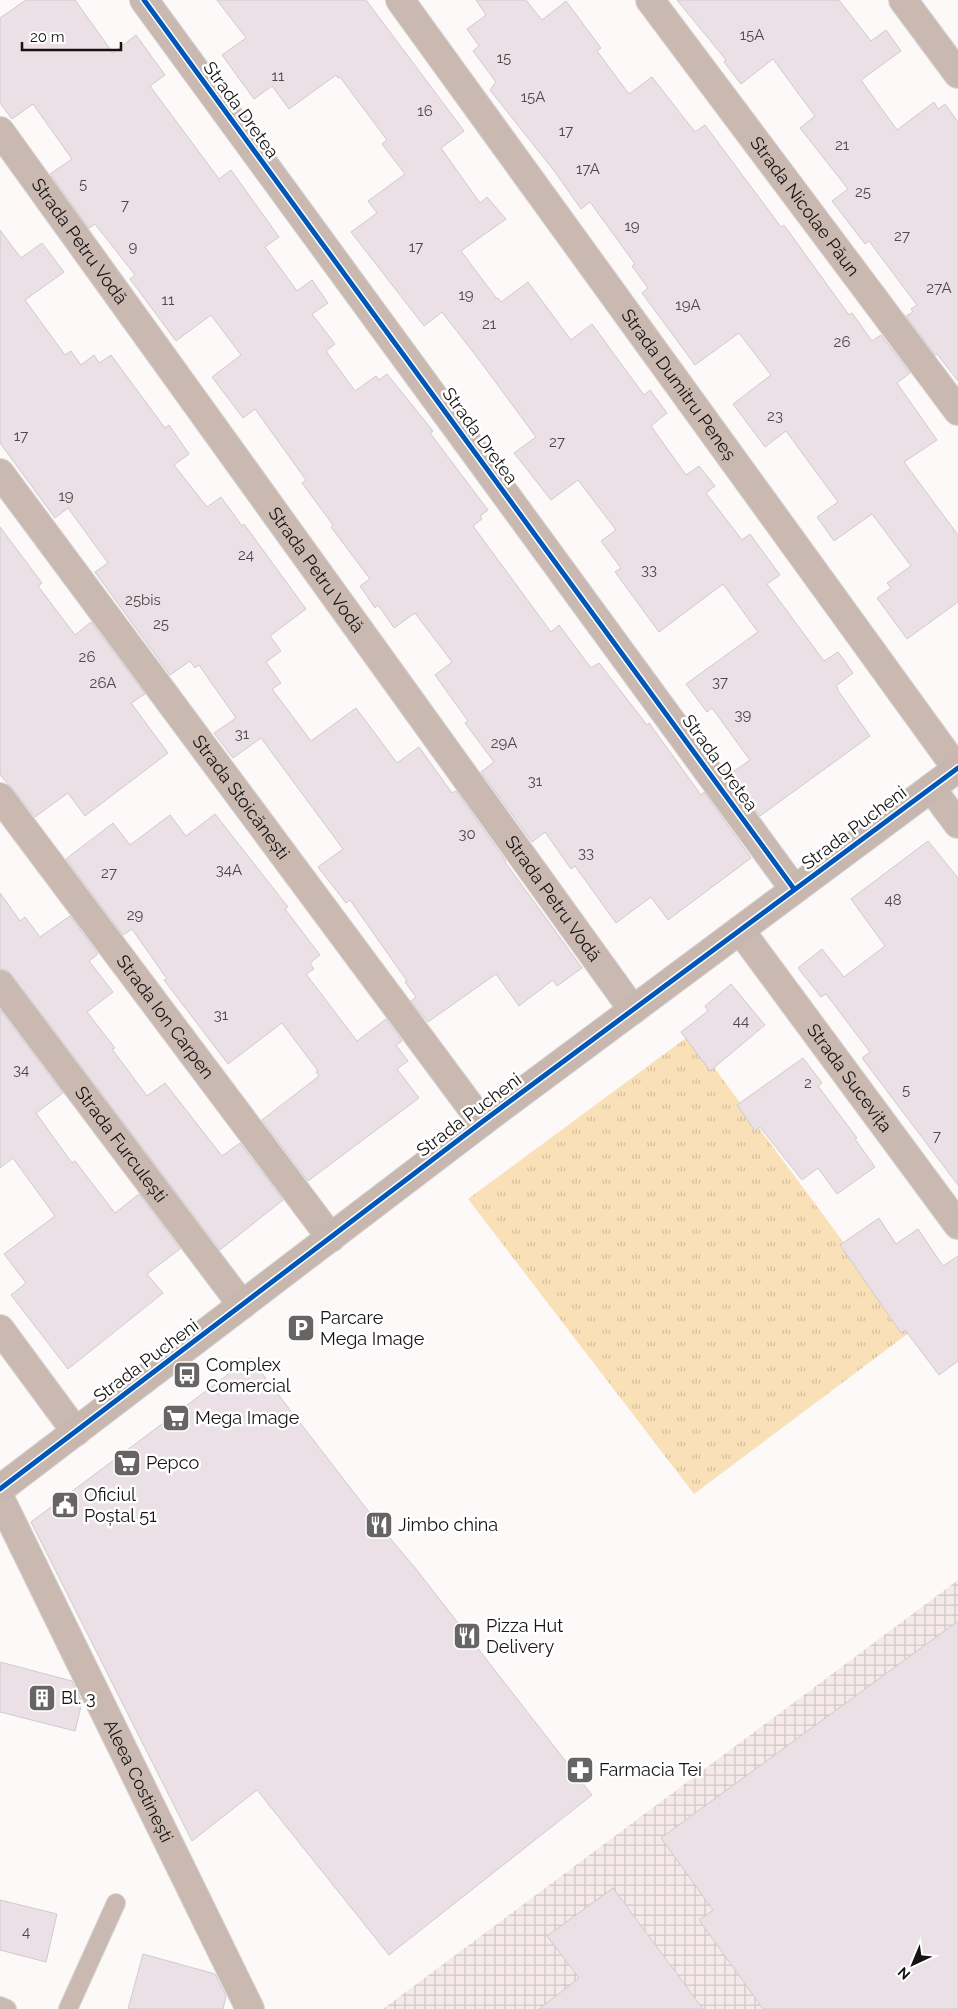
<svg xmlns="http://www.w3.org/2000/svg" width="958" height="2009" viewBox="0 0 958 2009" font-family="Raleway,sans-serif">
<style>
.industrial{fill:url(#industrial-grid)}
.grass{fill:url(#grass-tufts)}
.building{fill:#ebe0e6;stroke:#cfcbcc}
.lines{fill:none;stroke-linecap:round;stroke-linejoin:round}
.lane-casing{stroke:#d7d5d5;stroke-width:20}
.street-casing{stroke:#d7d5d5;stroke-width:30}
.secondary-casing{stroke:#d7d5d5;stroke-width:30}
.lane{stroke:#cab9b1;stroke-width:18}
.street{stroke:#cab9b1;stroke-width:28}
.secondary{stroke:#c8b7ae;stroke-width:28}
.cycleway-casing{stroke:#fff;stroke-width:8}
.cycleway{stroke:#0057b8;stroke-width:5}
.labels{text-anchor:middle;stroke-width:5;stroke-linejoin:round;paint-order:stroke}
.number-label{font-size:15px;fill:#4e484a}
.street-label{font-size:18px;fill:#161313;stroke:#fff}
.poi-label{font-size:18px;fill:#161313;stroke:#fff;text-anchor:start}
</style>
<defs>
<pattern id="industrial-grid" width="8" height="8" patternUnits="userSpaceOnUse" patternTransform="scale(1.25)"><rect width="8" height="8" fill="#f5e9e9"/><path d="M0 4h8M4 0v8" fill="none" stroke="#d1c7c7"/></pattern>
<pattern id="grass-tufts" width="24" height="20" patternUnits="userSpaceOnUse" patternTransform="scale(1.25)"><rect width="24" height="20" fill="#f9e0b7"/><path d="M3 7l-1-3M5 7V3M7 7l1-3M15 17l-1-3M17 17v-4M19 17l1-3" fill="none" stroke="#d5bf9c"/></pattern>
</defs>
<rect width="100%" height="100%" fill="#fdf9f9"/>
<!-- industrial -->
<path class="industrial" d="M 958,1580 L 958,2009 L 383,2009 Z"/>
<!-- grass -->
<path class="grass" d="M 690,1035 L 910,1332 L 694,1494 L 468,1199 Z"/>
<!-- building -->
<path class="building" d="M 26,0 L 75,0 L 113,53 L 136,35 L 165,75 L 150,86 L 219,179 L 231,170 L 279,237 L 265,247 L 297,291 L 312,280 L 328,303 L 312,314 L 335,344 L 326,351 L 355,391 L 376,376 L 379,380 L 387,374 L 433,431 L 430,433 L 488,510 L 480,516 L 482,519 L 473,526 L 551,632 L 559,625 L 591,668 L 599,663 L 647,725 L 649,723 L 701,795 L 704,792 L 751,858 L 668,920 L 651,897 L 616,923 L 575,866 L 571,869 L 545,832 L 532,842 L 481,772 L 494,762 L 465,723 L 468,721 L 435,675 L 452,662 L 415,613 L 394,628 L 378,605 L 375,608 L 360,586 L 370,579 L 331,527 L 333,525 L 302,483 L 306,480 L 255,409 L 243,418 L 212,377 L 241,355 L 211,315 L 176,341 L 130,279 L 135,275 L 95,224 L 89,228 L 50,174 L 72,159 L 33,104 L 12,119 L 0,103 L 0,18 Z
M 217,0 L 366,0 L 464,131 L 441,148 L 480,203 L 487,197 L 506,219 L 461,251 L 497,299 L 498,298 L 501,302 L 528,282 L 571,340 L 592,324 L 644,395 L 650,390 L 667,413 L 651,426 L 686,475 L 699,466 L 715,486 L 706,493 L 742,540 L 750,534 L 780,575 L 767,584 L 824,661 L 838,652 L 853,673 L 836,686 L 838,688 L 837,689 L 870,736 L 760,816 L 730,774 L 750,760 L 712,708 L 707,712 L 686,684 L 758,632 L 723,584 L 659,632 L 615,572 L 621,568 L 601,541 L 616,530 L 578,480 L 551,500 L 514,453 L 536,437 L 480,361 L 442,312 L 424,326 L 351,232 L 377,213 L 368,201 L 405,174 L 382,144 L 387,140 L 340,77 L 338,78 L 336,75 L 289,109 L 272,86 L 254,99 L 222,55 L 246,38 Z
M 476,0 L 526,0 L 542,20 L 566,1 L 601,48 L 597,51 L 629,94 L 652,77 L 695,132 L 705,125 L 781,227 L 784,225 L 849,315 L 852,313 L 872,341 L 881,335 L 910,373 L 897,383 L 937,440 L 904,462 L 958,535 L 958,602 L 907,639 L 877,598 L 891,588 L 887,583 L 911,566 L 872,514 L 834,541 L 817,517 L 838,502 L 786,431 L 765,447 L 733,404 L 771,375 L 739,333 L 695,365 L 642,293 L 648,288 L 632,266 L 635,264 L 590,202 L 581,209 L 555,172 L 490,90 L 496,82 L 473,51 L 479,46 L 467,29 L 486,15 Z
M 677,0 L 839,0 L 871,41 L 886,30 L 901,51 L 861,80 L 897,130 L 934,102 L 938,109 L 945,104 L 958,122 L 958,381 L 937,354 L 935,355 L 906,316 L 913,312 L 911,309 L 917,305 L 869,241 L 865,244 L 832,201 L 848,189 L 800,128 L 815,116 L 773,59 L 741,84 L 724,62 L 726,60 Z
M 0,230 L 21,258 L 42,243 L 64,272 L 25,300 L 65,355 L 71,351 L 81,365 L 94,355 L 99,363 L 111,355 L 165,428 L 169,425 L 189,454 L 174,465 L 207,507 L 221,497 L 242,526 L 244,524 L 306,609 L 270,636 L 281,651 L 266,662 L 281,683 L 272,689 L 311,741 L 356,708 L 397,763 L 419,747 L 452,793 L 456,791 L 506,861 L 505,862 L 582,968 L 557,986 L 553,980 L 519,1006 L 496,974 L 428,1022 L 411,1001 L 416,997 L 405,982 L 407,981 L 350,900 L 346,903 L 318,867 L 343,849 L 261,738 L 233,758 L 214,733 L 236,718 L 199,665 L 195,668 L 190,661 L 170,675 L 95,572 L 108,563 L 68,508 L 55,518 L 0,443 Z
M 0,527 L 42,583 L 38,586 L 75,635 L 91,622 L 145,694 L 131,703 L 168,753 L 85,816 L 68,793 L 35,817 L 12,788 L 0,775 Z
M 215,814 L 288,907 L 285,909 L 320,955 L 310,963 L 314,969 L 306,974 L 357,1041 L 386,1019 L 402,1041 L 396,1045 L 408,1061 L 397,1069 L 419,1098 L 308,1181 L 262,1120 L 319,1076 L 316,1072 L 318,1071 L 282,1023 L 228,1064 L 164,980 L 167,979 L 132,929 L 123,935 L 66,859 L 113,823 L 130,845 L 170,815 L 186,836 Z
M 928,841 L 958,878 L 958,1185 L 862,1058 L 870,1052 L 826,994 L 821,997 L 798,968 L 822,949 L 844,977 L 885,946 L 851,899 Z
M 0,893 L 20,921 L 25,917 L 40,937 L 70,916 L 98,954 L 89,961 L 113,992 L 87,1012 L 115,1048 L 112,1049 L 147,1096 L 165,1083 L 222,1156 L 240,1143 L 283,1200 L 220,1250 L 12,975 L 7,970 L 0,969 Z
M 731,984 L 765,1025 L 710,1071 L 681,1032 L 708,1011 L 705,1006 Z
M 0,1010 L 63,1093 L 36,1113 L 72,1163 L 75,1161 L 115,1213 L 139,1194 L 180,1249 L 147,1274 L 163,1293 L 68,1369 L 11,1295 L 26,1283 L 4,1254 L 55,1216 L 13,1158 L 0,1168 Z
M 803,1058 L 822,1083 L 818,1086 L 857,1138 L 855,1139 L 875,1167 L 837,1194 L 818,1168 L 802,1180 L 760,1127 L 755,1131 L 737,1105 Z
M 879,1218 L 896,1244 L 918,1229 L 943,1266 L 958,1256 L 958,1361 L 939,1375 L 905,1330 L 901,1333 L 840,1245 Z
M 250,1358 L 379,1525 L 416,1569 L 592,1795 L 389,1955 L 257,1790 L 192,1841 L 31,1522 Z
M 958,1621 L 958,2009 L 763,2009 L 699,1920 L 713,1910 L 661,1838 Z
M 0,1662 L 72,1681 L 82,1702 L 75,1731 L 0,1712 Z
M 613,1888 L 703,2009 L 539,2009 L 579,1978 L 547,1936 Z
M 0,1900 L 57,1914 L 46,1962 L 0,1950 Z
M 143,1954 L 215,1974 L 226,1996 L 223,2009 L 128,2009 Z"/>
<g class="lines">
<!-- lane casing -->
<g class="lane-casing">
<path id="lane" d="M 0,2006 L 7,2009
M 68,2009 L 116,1903"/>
</g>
<!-- street casing -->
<g class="street-casing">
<g id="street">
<path d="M 144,0 L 794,889"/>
<path id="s1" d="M 400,0 L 957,769"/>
<path id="s2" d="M 650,0 L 958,411"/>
<path d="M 903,0 L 958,74"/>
<path id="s3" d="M 0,131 L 633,1010"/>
<path id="s4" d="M 0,473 L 482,1122"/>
<path d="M 931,788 L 958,824"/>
<path id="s5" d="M 0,797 L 331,1238"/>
<path id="s6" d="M 740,930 L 958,1225"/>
<path id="s7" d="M 0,984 L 242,1305"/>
<path d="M 0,1329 L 76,1432"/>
<path id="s8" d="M 0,1498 L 250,2009"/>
</g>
</g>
<!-- secondary casing -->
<g class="secondary-casing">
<path id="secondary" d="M 0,1489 L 482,1122 L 958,768"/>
</g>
<!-- lane -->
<use href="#lane" class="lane"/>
<!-- street -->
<use href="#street" class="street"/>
<!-- secondary -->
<use href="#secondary" class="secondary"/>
<!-- cycleway casing -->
<g class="cycleway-casing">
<path id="cycleway" d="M 144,0 L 794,889
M 0,1489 L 482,1122 L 958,768"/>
</g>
<!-- cycleway -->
<use href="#cycleway" class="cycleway"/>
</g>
<!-- icons -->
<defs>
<g id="parking-square" transform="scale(1.4375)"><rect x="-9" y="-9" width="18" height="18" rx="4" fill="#676464" stroke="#fff"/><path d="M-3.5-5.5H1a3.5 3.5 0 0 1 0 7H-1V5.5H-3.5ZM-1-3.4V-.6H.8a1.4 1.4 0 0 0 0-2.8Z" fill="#fff"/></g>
<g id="bus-square" transform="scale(1.4375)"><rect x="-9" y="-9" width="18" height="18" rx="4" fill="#676464" stroke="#fff"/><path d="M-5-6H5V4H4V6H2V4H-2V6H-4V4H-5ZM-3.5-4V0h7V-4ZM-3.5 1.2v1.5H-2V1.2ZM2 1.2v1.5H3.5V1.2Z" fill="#fff"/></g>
<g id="supermarket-square" transform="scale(1.4375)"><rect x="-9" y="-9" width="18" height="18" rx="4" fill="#676464" stroke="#fff"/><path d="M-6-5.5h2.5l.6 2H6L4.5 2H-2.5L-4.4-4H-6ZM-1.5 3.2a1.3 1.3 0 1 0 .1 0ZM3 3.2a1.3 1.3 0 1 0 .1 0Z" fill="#fff"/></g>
<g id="civic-square" transform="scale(1.4375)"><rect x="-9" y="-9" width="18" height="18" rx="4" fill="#676464" stroke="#fff"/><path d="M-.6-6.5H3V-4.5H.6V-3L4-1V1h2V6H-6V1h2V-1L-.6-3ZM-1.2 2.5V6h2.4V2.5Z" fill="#fff"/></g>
<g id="restaurant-square" transform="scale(1.4375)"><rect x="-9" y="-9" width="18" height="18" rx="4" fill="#676464" stroke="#fff"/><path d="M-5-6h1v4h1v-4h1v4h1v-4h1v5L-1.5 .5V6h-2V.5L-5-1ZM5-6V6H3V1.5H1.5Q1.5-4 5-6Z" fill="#fff"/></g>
<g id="building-square" transform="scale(1.4375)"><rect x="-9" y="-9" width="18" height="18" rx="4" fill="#676464" stroke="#fff"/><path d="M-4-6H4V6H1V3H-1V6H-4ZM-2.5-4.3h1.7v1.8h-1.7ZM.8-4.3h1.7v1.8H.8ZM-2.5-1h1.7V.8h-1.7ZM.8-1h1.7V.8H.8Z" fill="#fff"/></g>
<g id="pharmacy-square" transform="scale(1.4375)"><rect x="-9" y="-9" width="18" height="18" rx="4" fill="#676464" stroke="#fff"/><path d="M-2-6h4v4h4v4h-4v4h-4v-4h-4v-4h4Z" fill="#fff"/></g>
</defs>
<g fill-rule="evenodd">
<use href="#parking-square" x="301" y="1328"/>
<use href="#bus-square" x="187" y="1375"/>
<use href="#supermarket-square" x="176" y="1418"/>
<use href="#supermarket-square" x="127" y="1463"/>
<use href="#civic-square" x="65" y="1505"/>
<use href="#restaurant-square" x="379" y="1525"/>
<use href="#restaurant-square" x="467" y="1636"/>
<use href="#building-square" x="42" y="1698"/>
<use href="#pharmacy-square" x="580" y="1770"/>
</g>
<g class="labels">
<!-- number labels -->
<g class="number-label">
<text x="752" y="40">15A</text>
<text x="504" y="63">15</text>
<text x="278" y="81">11</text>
<text x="533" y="102">15A</text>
<text x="425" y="116">16</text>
<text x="566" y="136">17</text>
<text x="842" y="150">21</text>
<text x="588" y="174">17A</text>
<text x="83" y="189">5</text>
<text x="863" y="197">25</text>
<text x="125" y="210">7</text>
<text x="632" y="231">19</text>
<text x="902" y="241">27</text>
<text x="133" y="252">9</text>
<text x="416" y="252">17</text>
<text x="939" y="293">27A</text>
<text x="466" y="300">19</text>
<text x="168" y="305">11</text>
<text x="688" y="310">19A</text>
<text x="489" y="329">21</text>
<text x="842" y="347">26</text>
<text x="775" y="421">23</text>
<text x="21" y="441">17</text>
<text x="557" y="447">27</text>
<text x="66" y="501">19</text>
<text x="246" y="560">24</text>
<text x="649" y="575">33</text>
<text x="143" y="605">25bis</text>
<text x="161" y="629">25</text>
<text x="87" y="662">26</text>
<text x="720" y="687">37</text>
<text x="103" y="688">26A</text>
<text x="743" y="720">39</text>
<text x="242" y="739">31</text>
<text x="504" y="748">29A</text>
<text x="535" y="786">31</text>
<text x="467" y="839">30</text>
<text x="586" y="858">33</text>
<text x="229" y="875">34A</text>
<text x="109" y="878">27</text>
<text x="893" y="905">48</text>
<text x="135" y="920">29</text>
<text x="221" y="1020">31</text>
<text x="741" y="1026">44</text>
<text x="21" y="1075">34</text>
<text x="808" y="1088">2</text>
<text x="906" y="1095">5</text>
<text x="937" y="1141">7</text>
<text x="26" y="1937">4</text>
</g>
<!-- street labels -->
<g class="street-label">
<text transform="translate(241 110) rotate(54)" y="6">Strada Dretea</text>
<text dy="6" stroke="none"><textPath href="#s2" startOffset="258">Strada Nicolae Păun</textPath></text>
<text dy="6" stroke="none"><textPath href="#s3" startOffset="136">Strada Petru Vodă</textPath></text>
<text dy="6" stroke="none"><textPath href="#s1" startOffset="475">Strada Dumitru Peneș</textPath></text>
<text transform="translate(480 436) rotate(54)" y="6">Strada Dretea</text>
<text dy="6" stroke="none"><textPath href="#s3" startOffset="541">Strada Petru Vodă</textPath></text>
<text transform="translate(720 763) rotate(54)" y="6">Strada Dretea</text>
<text dy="6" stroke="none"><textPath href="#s4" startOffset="404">Strada Stoicănești</textPath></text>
<text transform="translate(854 828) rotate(-37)" y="6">Strada Pucheni</text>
<text dy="6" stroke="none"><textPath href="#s3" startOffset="946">Strada Petru Vodă</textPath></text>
<text dy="6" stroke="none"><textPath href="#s5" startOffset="275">Strada Ion Carpen</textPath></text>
<text dy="6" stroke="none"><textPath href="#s6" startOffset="184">Strada Sucevița</textPath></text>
<text transform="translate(469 1115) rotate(-37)" y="6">Strada Pucheni</text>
<text dy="6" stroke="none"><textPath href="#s7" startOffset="201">Strada Furculești</textPath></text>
<text transform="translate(146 1361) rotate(-37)" y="6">Strada Pucheni</text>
<text dy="6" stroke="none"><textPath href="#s8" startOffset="315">Aleea Costinești</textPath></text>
</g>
<!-- poi labels -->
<g class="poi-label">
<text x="320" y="1324">Parcare<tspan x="320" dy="21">Mega Image</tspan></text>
<text x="206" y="1371">Complex<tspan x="206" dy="21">Comercial</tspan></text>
<text x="195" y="1424">Mega Image</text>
<text x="146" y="1469">Pepco</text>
<text x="84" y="1501">Oficiul<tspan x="84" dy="21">Poștal 51</tspan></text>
<text x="398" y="1531">Jimbo china</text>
<text x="486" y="1632">Pizza Hut<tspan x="486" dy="21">Delivery</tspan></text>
<text x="61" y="1704">Bl. 3</text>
<text x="599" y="1776">Farmacia Tei</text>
</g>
</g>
<!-- north arrow -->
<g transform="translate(913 1964) rotate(224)" stroke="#ffffff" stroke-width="4" paint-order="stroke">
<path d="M0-4L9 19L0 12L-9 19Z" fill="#161313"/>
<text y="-8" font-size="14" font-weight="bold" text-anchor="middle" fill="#161313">N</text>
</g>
<!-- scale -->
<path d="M22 42v8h99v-8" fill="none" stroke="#161313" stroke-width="2.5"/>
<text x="30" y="42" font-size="15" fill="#161313" stroke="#ffffff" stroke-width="4" paint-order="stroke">20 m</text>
</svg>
